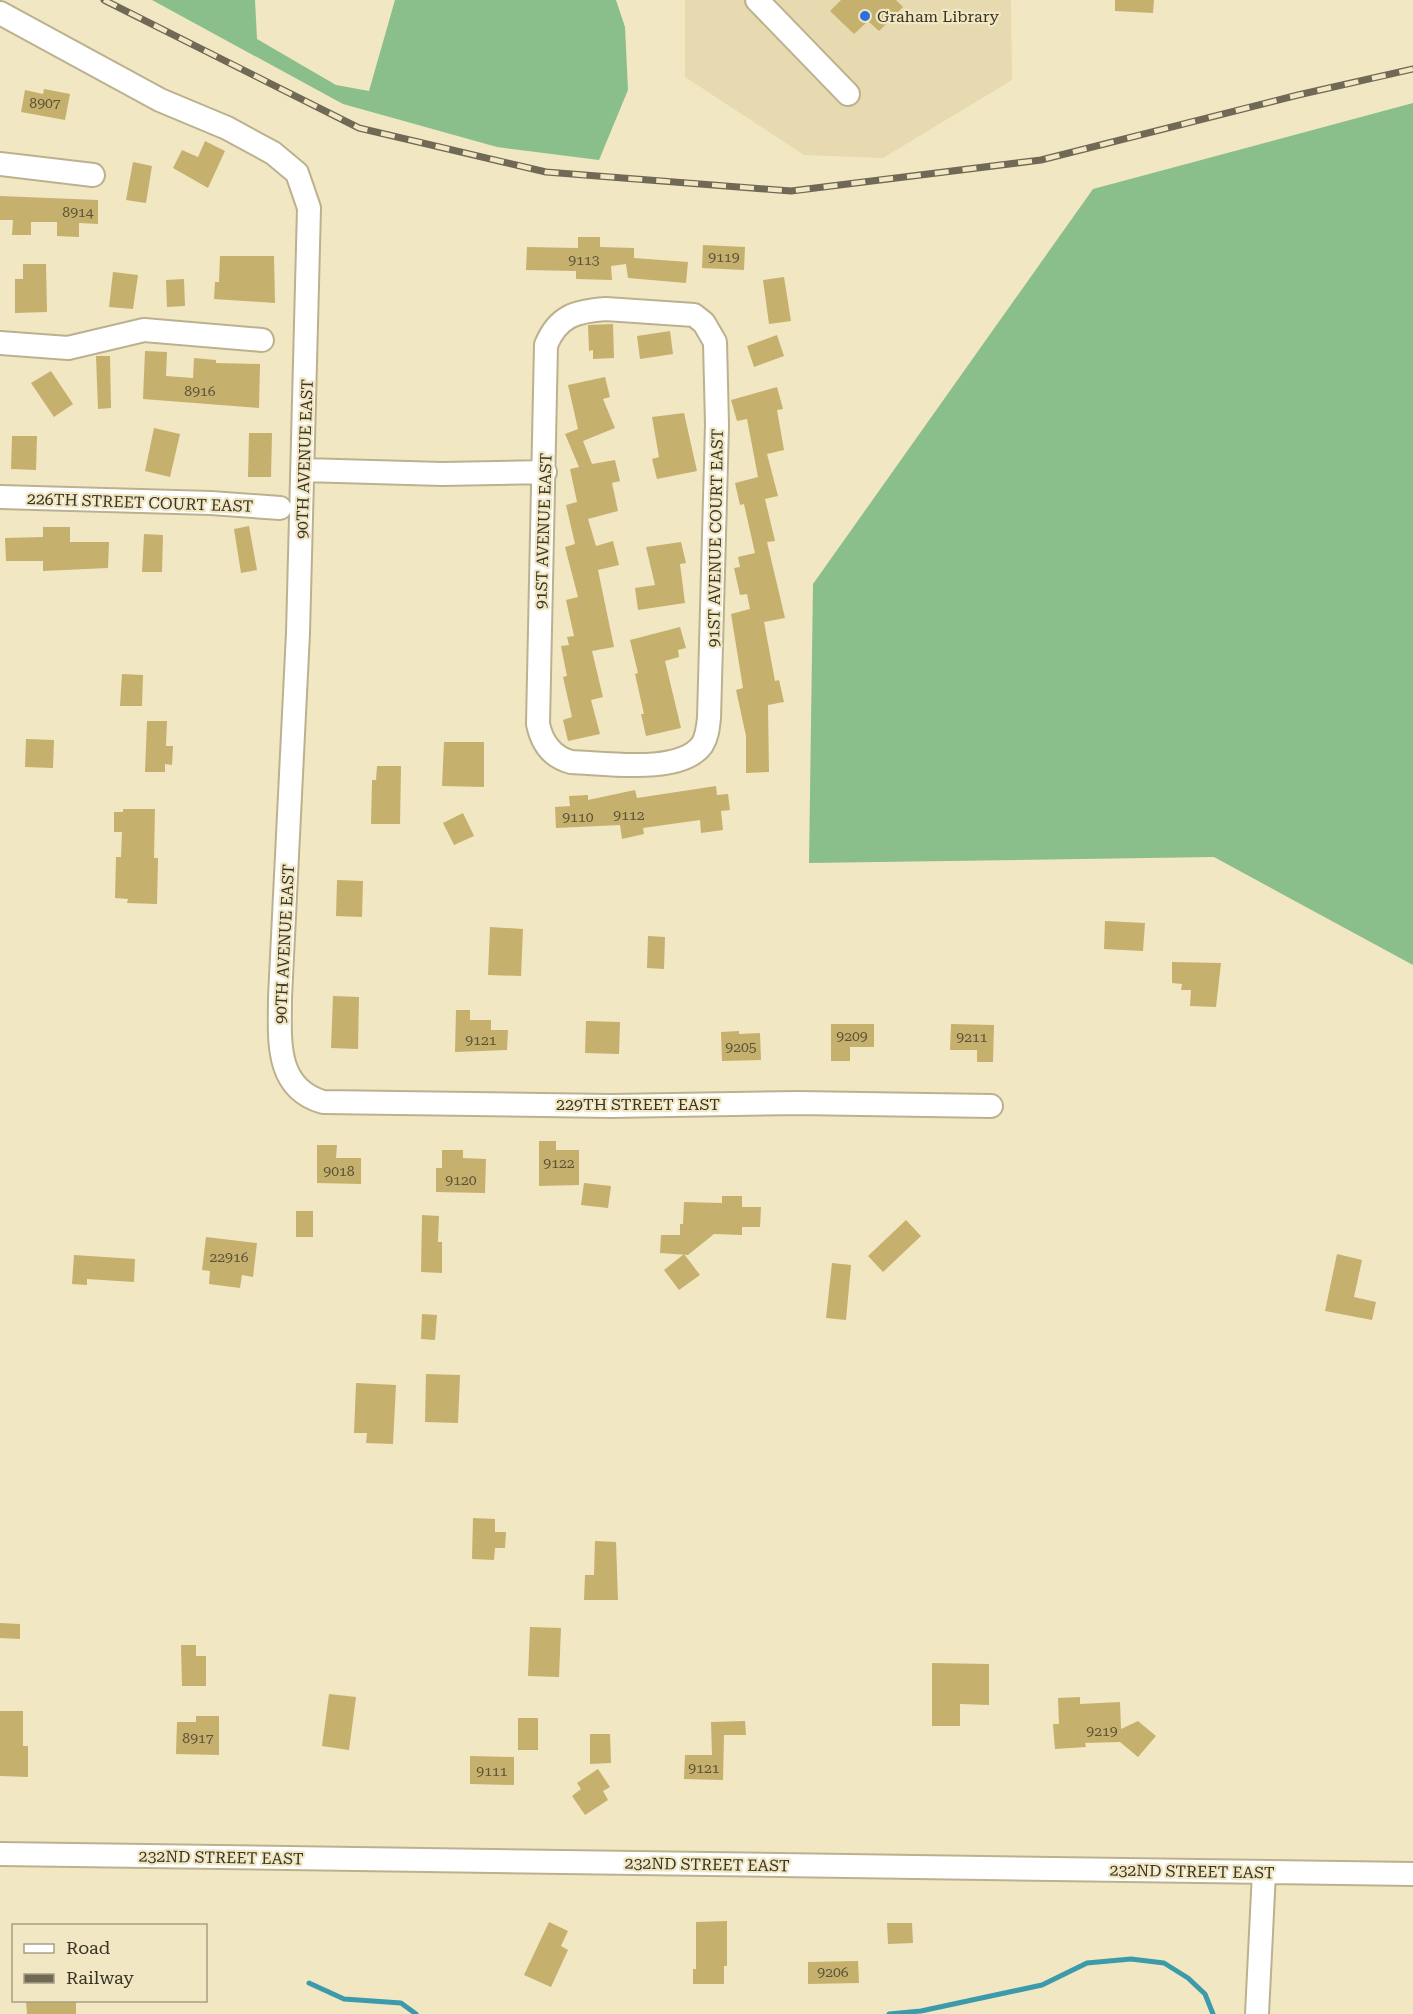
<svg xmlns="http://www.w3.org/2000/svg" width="1413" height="2014" viewBox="0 0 1413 2014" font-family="'Roboto Serif',serif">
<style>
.built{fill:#e7dab0}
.forest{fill:#8abe8b}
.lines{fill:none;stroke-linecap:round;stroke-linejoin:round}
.stream{stroke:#3c9baa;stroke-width:5}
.building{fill:#c5b06d}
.minor-casing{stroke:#bcb18f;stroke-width:26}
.minor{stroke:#fff;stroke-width:22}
.rail-casing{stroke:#6f6955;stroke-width:7}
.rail{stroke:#f2e7c3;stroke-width:4.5;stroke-dasharray:14;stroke-linecap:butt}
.poi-dot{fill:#2e70dd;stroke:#f2e7c3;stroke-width:2}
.labels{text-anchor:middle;stroke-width:4.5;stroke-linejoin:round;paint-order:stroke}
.number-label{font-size:14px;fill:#5b5338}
.poi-label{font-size:16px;fill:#383426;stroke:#f2e7c3;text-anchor:start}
.street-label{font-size:16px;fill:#383426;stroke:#f2e7c3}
</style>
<rect width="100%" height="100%" fill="#f2e7c3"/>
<!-- built -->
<path class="built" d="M 685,0 L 1011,0 L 1012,80 L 883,158 L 804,155 L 685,77 Z"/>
<!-- forest -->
<path class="forest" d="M 152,0 L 255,0 L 257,39 L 336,85 L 369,91 L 395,0 L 616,0 L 625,27 L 628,90 L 599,160 L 497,147 L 343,104 Z
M 1413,103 L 1413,965 L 1214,857 L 809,863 L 813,584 L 1093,189 Z"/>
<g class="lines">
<!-- stream -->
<path class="stream" d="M 309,1983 L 344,1999 L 401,2003 L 416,2014
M 889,2014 L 921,2011 L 1042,1985 L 1087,1963 L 1131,1959 L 1164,1963 L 1188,1978 L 1205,1994 L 1213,2014"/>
</g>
<!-- building -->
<path class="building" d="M 841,0 L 896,0 L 903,7 L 879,31 L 868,21 L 854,34 L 830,11 Z
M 1115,0 L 1154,0 L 1153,13 L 1115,11 Z
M 44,89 L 70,94 L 65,120 L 21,112 L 25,90 L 43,94 Z
M 205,141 L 225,151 L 208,188 L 173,168 L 182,150 L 198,157 Z
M 133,162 L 152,166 L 146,203 L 126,200 Z
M 0,196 L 98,200 L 98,224 L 79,223 L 79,237 L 57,236 L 57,222 L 31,222 L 31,235 L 12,235 L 13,220 L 0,220 Z
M 578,237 L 600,237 L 600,247 L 634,248 L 634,258 L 688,262 L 686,283 L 628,278 L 626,264 L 611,266 L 612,280 L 576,279 L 576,271 L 526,270 L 527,247 L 578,248 Z
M 703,245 L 745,247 L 744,270 L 702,268 Z
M 220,256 L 274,256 L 275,303 L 214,299 L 215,282 L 219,282 Z
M 23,264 L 46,264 L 47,312 L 15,313 L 15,279 L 23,279 Z
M 113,272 L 138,275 L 133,309 L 109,307 Z
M 784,277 L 791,321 L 769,324 L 763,280 Z
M 184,279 L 185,306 L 167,307 L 166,280 Z
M 613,324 L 614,358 L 593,359 L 593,350 L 589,351 L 588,325 Z
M 670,331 L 673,354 L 640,359 L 637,336 Z
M 777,335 L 784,356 L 754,367 L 747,346 Z
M 145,351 L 167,352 L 166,376 L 193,378 L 194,358 L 216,360 L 216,363 L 260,364 L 259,408 L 143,399 Z
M 96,356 L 110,356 L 111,408 L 98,409 Z
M 51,371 L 73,404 L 54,417 L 31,383 Z
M 605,377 L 610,397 L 603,399 L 615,428 L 583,441 L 592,464 L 615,460 L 620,481 L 612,483 L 618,511 L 588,519 L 596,546 L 613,541 L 619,565 L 598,570 L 614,647 L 592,651 L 603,697 L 591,700 L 600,734 L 568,741 L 563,720 L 572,717 L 563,677 L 567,676 L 561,646 L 569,645 L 567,637 L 574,636 L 566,600 L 578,597 L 565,547 L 575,544 L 566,505 L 577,502 L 570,469 L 579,467 L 565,434 L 578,429 L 568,385 Z
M 777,387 L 783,409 L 777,410 L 784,450 L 767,454 L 778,496 L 765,499 L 775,541 L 767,542 L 785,618 L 764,622 L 775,681 L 779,680 L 784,702 L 768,705 L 769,772 L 746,773 L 746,736 L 736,690 L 743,688 L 731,614 L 750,609 L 747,594 L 740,595 L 734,568 L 740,567 L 738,557 L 755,553 L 744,504 L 740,505 L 735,483 L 758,477 L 747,419 L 737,421 L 731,400 Z
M 684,413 L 697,471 L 657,479 L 652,459 L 659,457 L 652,417 Z
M 154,428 L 180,434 L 170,477 L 145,471 Z
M 249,433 L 272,433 L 271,477 L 248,477 Z
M 12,436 L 37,436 L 36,470 L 11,469 Z
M 249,526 L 257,570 L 241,573 L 234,529 Z
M 43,527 L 70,527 L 70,542 L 109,542 L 108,568 L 43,571 L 43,561 L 6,561 L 5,538 L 43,537 Z
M 144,534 L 163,535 L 162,572 L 142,572 Z
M 681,542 L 686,563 L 680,564 L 685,603 L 638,610 L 635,588 L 655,585 L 646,547 Z
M 680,627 L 686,648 L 678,650 L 679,657 L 665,661 L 681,728 L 646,736 L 641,714 L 644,714 L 635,674 L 638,673 L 630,640 Z
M 122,674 L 143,675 L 142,706 L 120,706 Z
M 147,721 L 167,721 L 166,746 L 173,746 L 172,765 L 165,764 L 165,772 L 145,772 Z
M 26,739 L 54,740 L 53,768 L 25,767 Z
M 444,742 L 484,742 L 484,787 L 442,786 Z
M 377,766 L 401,766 L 400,824 L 371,824 L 372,780 L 376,780 Z
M 716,786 L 717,795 L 728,794 L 730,810 L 721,811 L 723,830 L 701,833 L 700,820 L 643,828 L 644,834 L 622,839 L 620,825 L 556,828 L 555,807 L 570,806 L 569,796 L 588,795 L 588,800 L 635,790 L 637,798 Z
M 123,809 L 155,809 L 154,858 L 158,858 L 157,904 L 127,903 L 128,899 L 115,898 L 116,857 L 121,857 L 122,832 L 114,832 L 114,812 L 123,812 Z
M 463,813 L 474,836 L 454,845 L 443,823 Z
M 337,880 L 363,881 L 362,917 L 336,916 Z
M 1105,921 L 1145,923 L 1143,951 L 1104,949 Z
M 490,927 L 523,929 L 521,976 L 488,975 Z
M 648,936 L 665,937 L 664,969 L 647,968 Z
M 1172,962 L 1221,963 L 1216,1007 L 1190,1006 L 1191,990 L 1181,990 L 1182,984 L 1172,983 Z
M 333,996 L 359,997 L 358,1049 L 331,1048 Z
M 456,1010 L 470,1010 L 470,1020 L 491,1020 L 491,1030 L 508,1030 L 507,1050 L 455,1052 Z
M 586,1021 L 620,1022 L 619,1054 L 585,1053 Z
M 831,1024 L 874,1024 L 874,1047 L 850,1047 L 850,1061 L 831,1061 Z
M 951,1024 L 994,1025 L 993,1062 L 977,1062 L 977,1050 L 950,1050 Z
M 739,1031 L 739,1034 L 760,1033 L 761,1060 L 722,1061 L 721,1032 Z
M 539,1141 L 556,1141 L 556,1150 L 579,1150 L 579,1185 L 539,1186 Z
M 317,1145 L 337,1145 L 336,1158 L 361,1158 L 361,1184 L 317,1183 Z
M 442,1150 L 463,1150 L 463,1158 L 486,1159 L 485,1193 L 436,1192 L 436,1168 L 442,1168 Z
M 584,1183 L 611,1186 L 608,1208 L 581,1205 Z
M 722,1196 L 742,1196 L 742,1207 L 761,1207 L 760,1227 L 742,1227 L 742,1235 L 714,1234 L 688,1255 L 660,1253 L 661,1235 L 680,1235 L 680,1224 L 683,1224 L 684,1202 L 722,1203 Z
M 296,1211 L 313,1211 L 313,1237 L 296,1237 Z
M 422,1215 L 439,1216 L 438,1242 L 442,1242 L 442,1273 L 421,1272 Z
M 906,1220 L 921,1236 L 883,1272 L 868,1256 Z
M 206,1237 L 257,1243 L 253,1277 L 242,1275 L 240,1288 L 209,1284 L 210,1271 L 202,1270 Z
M 684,1254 L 700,1275 L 679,1290 L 664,1270 Z
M 1337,1254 L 1362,1260 L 1354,1297 L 1376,1302 L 1372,1320 L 1325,1311 Z
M 74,1255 L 135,1259 L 134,1282 L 87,1279 L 87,1285 L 72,1284 Z
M 832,1263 L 851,1265 L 846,1320 L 826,1318 Z
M 422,1314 L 437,1315 L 435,1340 L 421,1339 Z
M 426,1374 L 460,1375 L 458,1423 L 425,1422 Z
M 356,1383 L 396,1385 L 393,1444 L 366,1443 L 367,1433 L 354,1433 Z
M 473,1518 L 495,1519 L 495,1532 L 506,1532 L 505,1548 L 495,1548 L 494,1560 L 472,1559 Z
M 595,1541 L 616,1542 L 618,1600 L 584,1600 L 585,1575 L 594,1575 Z
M 0,1623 L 20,1624 L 20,1639 L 0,1638 Z
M 530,1627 L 561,1628 L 559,1677 L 528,1676 Z
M 181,1645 L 196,1645 L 196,1656 L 206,1656 L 206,1686 L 182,1686 Z
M 932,1663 L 989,1664 L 989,1705 L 960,1704 L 960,1726 L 932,1726 Z
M 329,1694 L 356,1697 L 349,1750 L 322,1746 Z
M 1080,1697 L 1080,1704 L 1120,1702 L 1121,1729 L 1138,1721 L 1156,1736 L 1138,1757 L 1120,1742 L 1085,1743 L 1086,1747 L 1055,1749 L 1053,1724 L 1059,1724 L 1058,1698 Z
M 0,1711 L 23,1711 L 23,1746 L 28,1746 L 28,1777 L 0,1776 Z
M 196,1716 L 219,1716 L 219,1755 L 176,1754 L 177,1722 L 196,1722 Z
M 518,1718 L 538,1718 L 538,1750 L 518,1750 Z
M 745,1721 L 746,1735 L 724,1735 L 723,1780 L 684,1779 L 685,1755 L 712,1755 L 711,1722 Z
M 590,1734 L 610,1734 L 611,1763 L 590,1764 Z
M 470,1756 L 514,1757 L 514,1785 L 470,1784 Z
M 598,1769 L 610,1787 L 603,1791 L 608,1800 L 585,1815 L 572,1796 L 581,1789 L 577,1783 Z
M 727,1921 L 727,1966 L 724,1966 L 724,1984 L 693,1984 L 693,1969 L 696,1969 L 696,1922 Z
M 549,1922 L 568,1931 L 561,1946 L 568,1950 L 551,1987 L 524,1975 Z
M 887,1923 L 912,1923 L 913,1943 L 888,1944 Z
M 858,1961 L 859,1983 L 808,1984 L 808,1962 Z
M 26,2001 L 76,2001 L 76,2014 L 27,2014 Z"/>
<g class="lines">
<!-- minor casing -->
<g class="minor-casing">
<path id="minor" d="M 757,0 L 848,94
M 0,13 L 160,100 L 227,128 L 273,153 L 297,173 L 309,208 L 298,633 L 280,997 C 280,1038 274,1088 323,1102 L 611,1106 L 798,1103 L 991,1106
M 0,164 L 93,175
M 606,309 L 694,315 L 704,323 L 715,342 L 717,425 L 709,718 C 708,728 707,737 702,745 C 680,775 605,763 571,762 C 552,757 542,743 538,724 L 546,345 C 558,316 576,311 606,309 Z
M 0,343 L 68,348 L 144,330 L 262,340
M 304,470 L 442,474 L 545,472
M 0,497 L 211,503 L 280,508
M 0,1854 L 1413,1874
M 1257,2014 L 1264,1872"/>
</g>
<!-- minor -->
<use href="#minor" class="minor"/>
<!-- rail casing -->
<g class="rail-casing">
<path id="rail" d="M 104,0 L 359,128 L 546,172 L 791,191 L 1041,160 L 1298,95 L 1413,69"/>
</g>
<!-- rail -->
<use href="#rail" class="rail"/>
</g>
<!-- markers -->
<circle class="poi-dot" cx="865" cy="16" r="6"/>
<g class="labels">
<!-- number labels -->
<g class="number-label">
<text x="45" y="108">8907</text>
<text x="78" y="217">8914</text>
<text x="724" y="262">9119</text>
<text x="584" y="265">9113</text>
<text x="200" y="396">8916</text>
<text x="629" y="820">9112</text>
<text x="578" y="822">9110</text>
<text x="852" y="1041">9209</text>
<text x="972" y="1042">9211</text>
<text x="481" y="1045">9121</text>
<text x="741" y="1052">9205</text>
<text x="559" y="1168">9122</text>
<text x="339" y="1176">9018</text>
<text x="461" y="1185">9120</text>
<text x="229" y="1262">22916</text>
<text x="1102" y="1736">9219</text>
<text x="198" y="1743">8917</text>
<text x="704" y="1773">9121</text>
<text x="492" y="1776">9111</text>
<text x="833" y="1977">9206</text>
</g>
<!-- poi labels -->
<g class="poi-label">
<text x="877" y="22">Graham Library</text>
</g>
<!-- street labels -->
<g class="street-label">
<text transform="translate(304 459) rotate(-88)" y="6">90TH AVENUE EAST</text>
<text transform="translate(140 502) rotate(2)" y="6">226TH STREET COURT EAST</text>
<text transform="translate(543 531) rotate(-88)" y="6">91ST AVENUE EAST</text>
<text transform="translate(715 538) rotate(-89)" y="6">91ST AVENUE COURT EAST</text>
<text transform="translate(284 944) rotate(-87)" y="6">90TH AVENUE EAST</text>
<text x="638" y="1110">229TH STREET EAST</text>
<text transform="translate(221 1857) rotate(1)" y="6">232ND STREET EAST</text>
<text transform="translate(707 1864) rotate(1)" y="6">232ND STREET EAST</text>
<text transform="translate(1192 1871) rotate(1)" y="6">232ND STREET EAST</text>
</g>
</g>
<!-- legend -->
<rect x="12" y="1924" width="195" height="78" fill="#f2e7c3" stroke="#a89f84" stroke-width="1.5"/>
<rect x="24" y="1944" width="30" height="9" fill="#ffffff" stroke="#a89f84" stroke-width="1.5"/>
<text x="66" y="1954" font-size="18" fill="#383426">Road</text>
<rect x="24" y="1974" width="30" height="9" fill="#6f6955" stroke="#a89f84" stroke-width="1.5"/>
<text x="66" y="1984" font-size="18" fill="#383426">Railway</text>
</svg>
